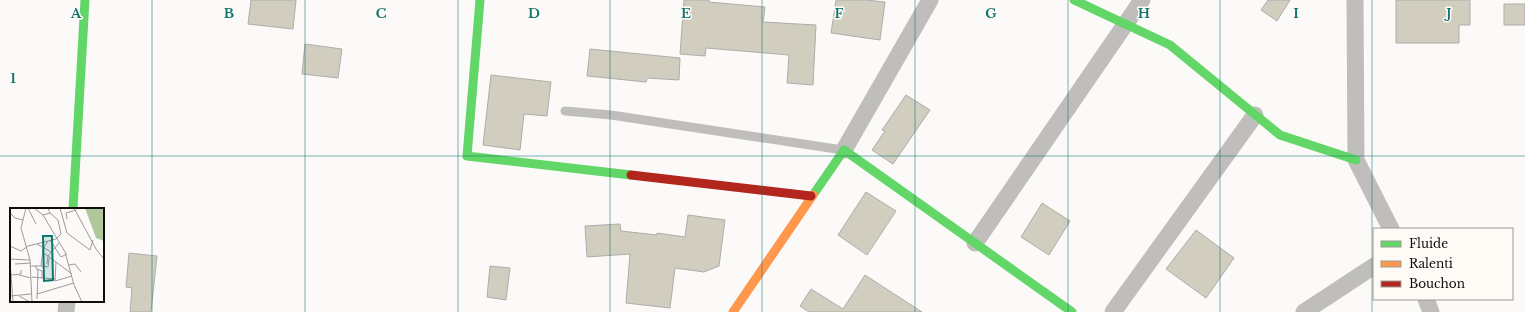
<svg xmlns="http://www.w3.org/2000/svg" width="1525" height="312" viewBox="0 0 1525 312" font-family="'Libre Baskerville',serif">
<style>
.building{fill:#d1cdbf;stroke:#aeadac}
.lines{fill:none;stroke-linecap:round;stroke-linejoin:round}
.lane{stroke:#bfbebc;stroke-width:9}
.street{stroke:#bfbebc;stroke-width:17}
.fast{stroke:#63d668;stroke-width:9}
.slow{stroke:#ff974d;stroke-width:9}
.jam{stroke:#b3261e;stroke-width:9}
.grid{fill:none;stroke:#0f766e;stroke-width:1;stroke-opacity:0.55}
.inset-road{fill:none;stroke:#9d9b99;stroke-width:1}
.view{fill:#0f766e;fill-opacity:0.15;stroke:#0f766e;stroke-width:2}
.inset-edge{fill:none;stroke:#0e0d0b;stroke-width:2}
.grid-label{font-size:13px;text-anchor:middle;font-weight:bold;fill:#0f766e;stroke:#fefaf6;stroke-width:3;stroke-linejoin:round;paint-order:stroke}
</style>
<rect width="100%" height="100%" fill="#fcfaf8"/>
<!-- building -->
<path class="building" d="M 251,0 L 296,0 L 293,29 L 248,24 Z
M 684,0 L 709,0 L 709,2 L 765,7 L 763,22 L 816,25 L 813,85 L 787,83 L 789,55 L 706,48 L 705,56 L 680,54 Z
M 836,0 L 866,0 L 885,2 L 880,40 L 831,33 Z
M 1268,0 L 1290,0 L 1277,21 L 1261,10 Z
M 1396,0 L 1470,0 L 1470,25 L 1459,25 L 1459,43 L 1396,43 Z
M 1504,4 L 1525,4 L 1525,25 L 1504,25 Z
M 305,44 L 342,49 L 338,78 L 302,74 Z
M 590,49 L 680,58 L 679,80 L 647,78 L 646,82 L 587,76 Z
M 491,75 L 551,82 L 547,116 L 524,114 L 520,150 L 483,145 Z
M 906,95 L 930,110 L 893,164 L 872,150 L 885,131 L 882,130 Z
M 866,192 L 896,211 L 867,255 L 838,235 Z
M 1042,203 L 1070,221 L 1049,255 L 1021,237 Z
M 688,215 L 725,220 L 719,266 L 704,272 L 675,268 L 670,308 L 626,303 L 630,254 L 587,257 L 585,226 L 620,224 L 621,231 L 657,235 L 657,233 L 685,237 Z
M 1196,230 L 1234,258 L 1206,298 L 1166,269 Z
M 129,253 L 157,256 L 151,312 L 130,312 L 132,288 L 126,287 Z
M 490,266 L 510,268 L 506,300 L 487,297 Z
M 865,275 L 922,312 L 809,312 L 800,306 L 811,289 L 843,309 Z"/>
<g class="lines">
<!-- lane -->
<path class="lane" d="M 565,111 L 611,115 L 843,150"/>
<!-- street -->
<path class="street" d="M 1355,0 L 1356,160 L 1391,229
M 844,150 L 930,0
M 975,243 L 1142,0
M 1426,299 L 1431,312
M 66,312 L 67,301
M 1113,312 L 1255,115
M 1304,312 L 1374,266"/>
<!-- fast -->
<path class="fast" d="M 480,0 L 467,156 L 631,175
M 1074,0 L 1170,45 L 1280,135 L 1356,160
M 813,195 L 844,150 L 1072,312
M 73,209 L 85,0"/>
<!-- slow -->
<path class="slow" d="M 733,312 L 813,195"/>
<!-- jam -->
<path class="jam" d="M 631,175 L 811,196"/>
</g>
<!-- grid -->
<path class="grid" d="M 152,0 L 152,312M 305,0 L 305,312M 458,0 L 458,312M 610,0 L 610,312M 762,0 L 762,312M 915,0 L 915,312M 1068,0 L 1068,312M 1220,0 L 1220,312M 1372,0 L 1372,312M 0,156 L 1525,156"/>
<!-- overview -->
<g transform="translate(10 208)">
<rect width="94" height="94" fill="#fcfaf8"/>
<path d="M 75,0 L 94,0 L 94,33 L 86,30 Z" fill="#b0c79c"/>
<path class="inset-road" d="M 16,0 L 11,20 L 20,52M 18,0 L 26,16M 24,0 L 33,7 L 55,44 L 64,77 L 72,94M 50,0 L 57,25 L 80,42 L 83,32M 64,0 L 86,41 L 94,51M 0,5 L 5,10 L 13,12M 33,7 L 40,5 L 38,0M 57,11 L 56,5 L 66,2M 40,32 L 51,49 L 57,46M 49,35 L 38,48 L 46,54 L 45,73 L 62,68M 27,36 L 41,44M 0,38 L 11,43 L 18,38 L 46,31 L 51,26 L 48,12 L 40,5M 33,45 L 38,48 L 37,56M 0,51 L 20,52 L 22,94M 0,53 L 3,94M 46,54 L 62,66M 5,56 L 21,55M 59,57 L 65,56 L 71,64M 21,58 L 31,58 L 33,41 L 38,33M 25,58 L 28,63 L 27,91M 31,58 L 38,59 L 39,50M 27,61 L 32,63 L 32,70M 1,67 L 11,66 L 11,62M 9,67 L 21,70M 22,69 L 45,71M 27,86 L 64,75M 0,88 L 21,86M 9,88 L 20,94"/>
<path class="view" d="M 33,28 L 42,28 L 43,72 L 34,73 Z"/>
<rect width="94" height="94" class="inset-edge"/>
</g>
<g class="grid-label">
<text x="76" y="18">A</text>
<text x="229" y="18">B</text>
<text x="381" y="18">C</text>
<text x="534" y="18">D</text>
<text x="686" y="18">E</text>
<text x="839" y="18">F</text>
<text x="991" y="18">G</text>
<text x="1144" y="18">H</text>
<text x="1296" y="18">I</text>
<text x="1449" y="18">J</text>
<text x="13" y="83">1</text>
</g>
<!-- legend -->
<rect x="1373" y="228" width="140" height="72" fill="#fefaf6" stroke="#9e9b98"/>
<rect x="1381" y="241" width="20" height="6" fill="#63d668" stroke="#9e9b98"/>
<text x="1409" y="248" font-size="12" fill="#0e0d0b">Fluide</text>
<rect x="1381" y="261" width="20" height="6" fill="#ff974d" stroke="#9e9b98"/>
<text x="1409" y="268" font-size="12" fill="#0e0d0b">Ralenti</text>
<rect x="1381" y="281" width="20" height="6" fill="#b3261e" stroke="#9e9b98"/>
<text x="1409" y="288" font-size="12" fill="#0e0d0b">Bouchon</text>
</svg>
